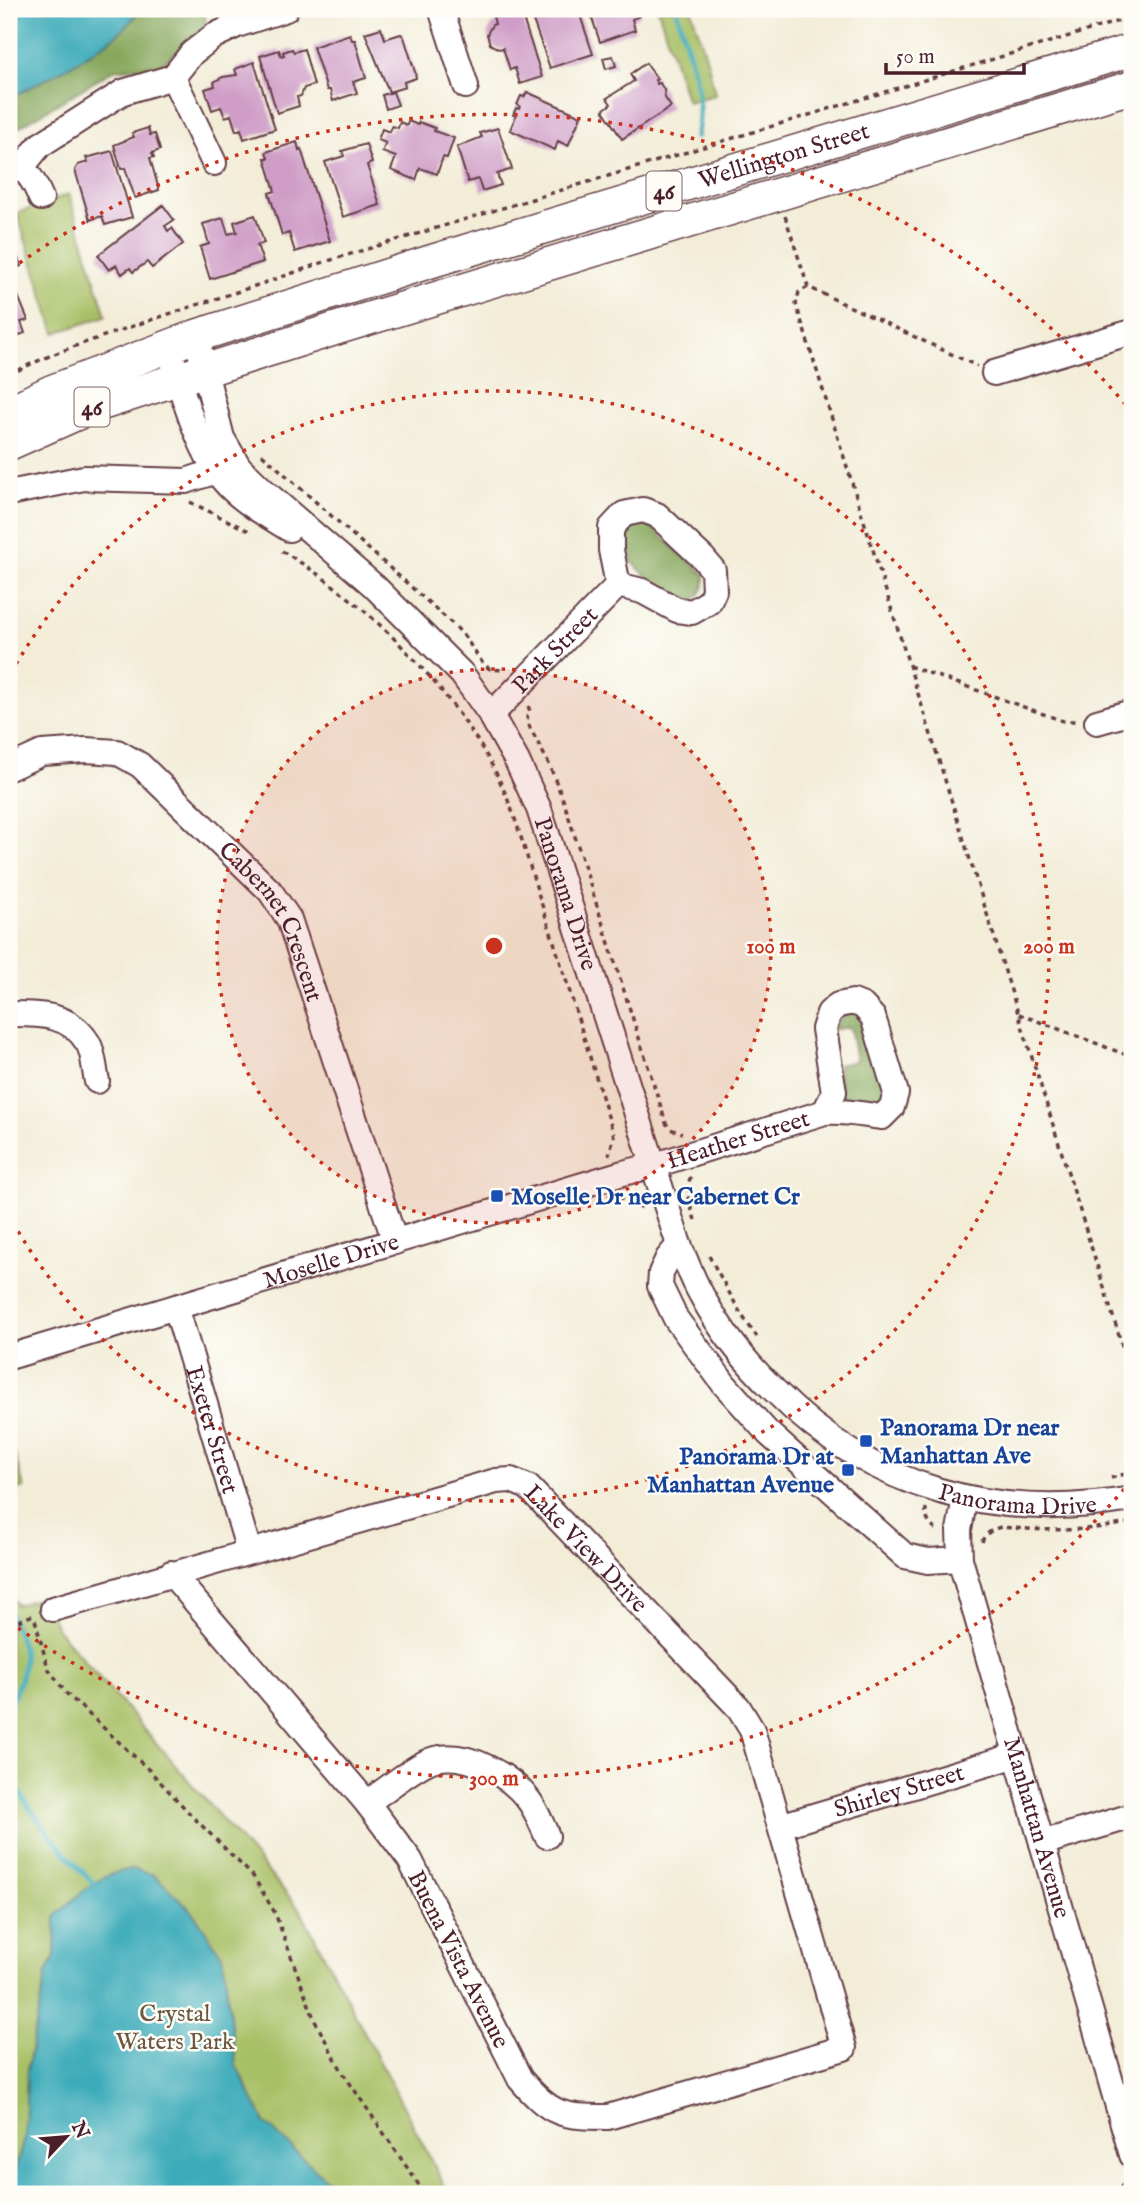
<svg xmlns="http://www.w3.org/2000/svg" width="1141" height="2203" viewBox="0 0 1141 2203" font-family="'IM FELL English',serif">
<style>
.green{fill:#a7bf65;stroke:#786f48;stroke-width:2}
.forest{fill:#85a65a;stroke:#686242;stroke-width:2}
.water{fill:#3dacba;stroke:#446672;stroke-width:2}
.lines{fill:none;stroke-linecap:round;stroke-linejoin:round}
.stream{stroke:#3dacba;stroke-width:5}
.building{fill:#cf9dc7}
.minor-casing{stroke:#633e45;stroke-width:28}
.major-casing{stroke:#633e45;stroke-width:35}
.path{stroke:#633e45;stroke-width:3.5;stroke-dasharray:5 5;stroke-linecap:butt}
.minor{stroke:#fff;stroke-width:24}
.major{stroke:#fff;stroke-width:32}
.ring{fill:none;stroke:#c8321e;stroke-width:3.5;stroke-dasharray:3.5 7}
.transit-dot{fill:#1a4fb4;stroke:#fdfcf7;stroke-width:2.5}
.labels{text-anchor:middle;stroke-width:5;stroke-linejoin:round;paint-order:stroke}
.shield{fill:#fdfcf7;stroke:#806168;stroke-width:2}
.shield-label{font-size:23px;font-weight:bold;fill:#4a1f2b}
.street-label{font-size:24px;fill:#4a1f2b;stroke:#fdfcf7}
.transit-label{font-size:24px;font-weight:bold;fill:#164399;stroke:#fdfcf7;text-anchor:start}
.park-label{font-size:24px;fill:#6b573f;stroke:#fdfcf7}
.centre{fill:#c8321e;stroke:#fdfcf7;stroke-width:3.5}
.ring-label{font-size:21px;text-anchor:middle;font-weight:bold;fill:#c8321e;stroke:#fdfcf7;stroke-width:5;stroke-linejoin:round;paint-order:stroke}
</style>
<rect width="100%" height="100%" fill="#fdfcf7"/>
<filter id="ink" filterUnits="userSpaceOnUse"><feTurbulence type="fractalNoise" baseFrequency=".0143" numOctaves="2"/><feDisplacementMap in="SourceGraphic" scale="14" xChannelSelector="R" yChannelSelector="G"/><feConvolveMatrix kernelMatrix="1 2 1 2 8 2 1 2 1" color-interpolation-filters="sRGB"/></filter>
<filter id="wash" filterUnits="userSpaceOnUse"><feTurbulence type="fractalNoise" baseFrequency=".00686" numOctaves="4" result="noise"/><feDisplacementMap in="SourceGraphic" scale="28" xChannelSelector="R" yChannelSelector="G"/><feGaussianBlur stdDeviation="1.57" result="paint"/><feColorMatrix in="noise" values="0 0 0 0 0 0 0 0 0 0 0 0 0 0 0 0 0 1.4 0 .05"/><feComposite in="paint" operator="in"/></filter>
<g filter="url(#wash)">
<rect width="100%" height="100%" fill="#f3edd8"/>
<!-- green -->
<path class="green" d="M 658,9 L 691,9 L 708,63 L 715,95 L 687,102 Z
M 69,194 L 106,316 L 55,333 L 17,213 Z
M 9,1434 L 24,1488 L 9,1492 Z
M 9,1591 L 16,1605 L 45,1597 L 57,1629 L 300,1909 L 449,2194 L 9,2194 Z"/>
<!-- forest -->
<path class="forest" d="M 138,9 L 205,9 L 206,27 L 160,65 L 114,70 L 9,133 L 9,98 C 35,85 132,36 138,9 Z
M 639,521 L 653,529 L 705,575 C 705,593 699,599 682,604 C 659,585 628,567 618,538 L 629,522 Z
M 857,1013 L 867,1025 L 885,1097 L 875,1107 L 856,1104 L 842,1097 L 837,1065 L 856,1061 L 850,1027 L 831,1030 L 844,1015 Z"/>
<!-- water -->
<path class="water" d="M 9,9 L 138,9 C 132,36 35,85 9,98 Z
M 133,1869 L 154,1875 L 192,1911 L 223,1957 L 236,2065 L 265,2123 L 342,2194 L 9,2194 L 25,2134 L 27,2070 L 46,1975 L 55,1957 L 56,1916 C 80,1893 99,1873 133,1869 Z"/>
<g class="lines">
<!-- stream -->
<path class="stream" d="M 676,9 C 687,50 707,94 696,137
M 9,1613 C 27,1653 30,1665 9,1705
M 9,1775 C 34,1819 59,1847 94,1884"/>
</g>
<g id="blocks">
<!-- building -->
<path class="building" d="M 494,9 L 520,9 L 542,77 L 520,84 L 515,68 L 510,70 L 503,48 L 499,49 L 490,44 L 487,34 L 492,25 L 495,24 L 492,12 L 495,11 Z
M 529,9 L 586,9 L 579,12 L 593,54 L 550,68 Z
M 589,9 L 638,9 L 640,16 L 632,19 L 635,30 L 600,42 Z
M 381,28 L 385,39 L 401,34 L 404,37 L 415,72 L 416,78 L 404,82 L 405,87 L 389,92 L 365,33 Z
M 350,34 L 352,40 L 355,40 L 366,78 L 353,82 L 357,93 L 333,101 L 330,90 L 327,90 L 313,47 Z
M 292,49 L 294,52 L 304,49 L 314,85 L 304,88 L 301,96 L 297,97 L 299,106 L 277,113 L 260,56 L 279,50 L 281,56 L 284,55 L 283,52 Z
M 613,56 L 616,66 L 606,69 L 603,58 Z
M 254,62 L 275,129 L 244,139 L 241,129 L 236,131 L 231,115 L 225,117 L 221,107 L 212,110 L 205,89 L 215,86 L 214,82 L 223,77 L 237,75 L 235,69 Z
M 646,63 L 657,79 L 655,80 L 657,84 L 660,83 L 664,90 L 665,98 L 671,107 L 622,139 L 603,110 L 611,104 L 607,98 L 634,81 L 630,74 Z
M 393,92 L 398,105 L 386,109 L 382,95 Z
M 527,92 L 581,116 L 568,146 L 558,141 L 555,150 L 510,130 L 516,116 L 513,115 L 516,108 L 519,109 L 520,106 L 517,105 L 521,96 L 524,97 Z
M 408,121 L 418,125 L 419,122 L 435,128 L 434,131 L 454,138 L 447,158 L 443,157 L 437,174 L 420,168 L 416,180 L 391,170 L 396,157 L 382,152 L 386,143 L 378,140 L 382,129 L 390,132 L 392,126 L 398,128 L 400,122 L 407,125 Z
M 148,128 L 150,135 L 155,134 L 160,150 L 152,153 L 154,157 L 150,158 L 159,190 L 135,198 L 125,168 L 121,169 L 114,145 L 134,137 L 132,133 Z
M 498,128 L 512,169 L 497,174 L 501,185 L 482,191 L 478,179 L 468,182 L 457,147 L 482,137 L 480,133 Z
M 297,142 L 299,150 L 301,149 L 330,241 L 295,252 L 289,233 L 282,235 L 269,193 L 275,191 L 265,158 L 268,158 L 266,152 Z
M 366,144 L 372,163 L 367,165 L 380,205 L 343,217 L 325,162 L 344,156 L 342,151 Z
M 112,151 L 132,217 L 105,225 L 102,216 L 90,220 L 75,170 L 78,165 L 88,162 L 86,158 Z
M 163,205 L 174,220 L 165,226 L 168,231 L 172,228 L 183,244 L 152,268 L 147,262 L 133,272 L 130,268 L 122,274 L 116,265 L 109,270 L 98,255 Z
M 255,215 L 264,243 L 257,245 L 263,262 L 210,279 L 200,247 L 209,244 L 203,224 L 223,218 L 228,234 L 237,232 L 234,222 Z
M 9,244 L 12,253 L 16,252 L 21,266 L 9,270 Z
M 16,291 L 28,320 L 21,322 L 25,333 L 9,339 L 9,294 Z"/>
</g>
</g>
<g filter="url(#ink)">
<use href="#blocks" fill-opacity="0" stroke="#633e45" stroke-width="2"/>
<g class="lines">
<!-- minor casing -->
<g class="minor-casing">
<g id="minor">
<path d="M 441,9 L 466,86"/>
<path d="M 173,77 L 214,163"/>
<path d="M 9,162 C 28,170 33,179 41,198"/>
<path d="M 22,167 L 40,145 L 123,92 L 173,77 L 192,53 L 214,36 L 237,25 L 286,9"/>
<path id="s1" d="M 196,336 L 222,438 L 239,467 L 265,492 L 374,586 L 462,674 L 491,715 L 517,761 L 539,809 L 679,1245 C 686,1261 692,1278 701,1294 C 720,1330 746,1363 775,1391 C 873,1490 996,1522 1132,1499"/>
<path d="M 169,347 C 180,386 198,451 224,481 C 241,501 267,515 289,529"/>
<path d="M 994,373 L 1132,332"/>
<path d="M 9,493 L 84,478 L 186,481 L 216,471"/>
<path d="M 643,510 L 657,515 L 703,558 L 713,570 L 714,591 L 709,602 L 692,612 L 677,610 L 642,591 L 618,585 L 611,550 L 611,528 L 624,514 Z"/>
<path id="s2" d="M 491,715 L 618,585"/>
<path d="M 1097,722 L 1132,712"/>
<path id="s3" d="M 9,768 L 42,753 L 86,750 L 117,752 L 140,765 L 270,891 L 289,919 L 395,1242"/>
<path d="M 9,1014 C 39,1014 70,1013 88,1043 C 94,1053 94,1069 97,1081"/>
<path d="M 679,1245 L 668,1258 L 661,1273 L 660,1286 L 676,1319 L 724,1384 L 768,1433 L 905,1556 L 928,1561 L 960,1559"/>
<path id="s4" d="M 176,1307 L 249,1551"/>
<path id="s5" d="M 9,1357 L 623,1173 L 652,1166 L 825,1112 C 844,1110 863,1115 882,1117 L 892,1107 L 896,1093 L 873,1017 L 863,1006 L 853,1002 L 838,1005 L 829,1013 L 824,1029 L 834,1092 L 825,1112"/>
<path id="s6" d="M 965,1498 L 959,1530 L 960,1559 L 1132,2155"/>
<path id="s7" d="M 53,1609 L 496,1481 L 511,1480 L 528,1487 L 738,1707 L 752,1730 L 844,2048 L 608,2117 C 561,2117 551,2115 520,2079 L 410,1860 L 367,1803 L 171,1573"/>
<path d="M 367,1803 C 383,1792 418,1763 435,1759 C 468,1751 512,1776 530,1802 C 537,1812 542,1825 547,1836"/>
<path id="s8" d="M 780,1826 L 1017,1755"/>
<path d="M 1042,1843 L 1132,1816"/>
<path d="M 1132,2194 L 1132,2193"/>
</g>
</g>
<!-- major casing -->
<g class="major-casing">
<g id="major">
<path id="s9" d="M 9,412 L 52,391 L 196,336 L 432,261 L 1132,50"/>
<path d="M 9,444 L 92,407 L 178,379 L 341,327 L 1132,87"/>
</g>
</g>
<!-- path -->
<path class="path" d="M 785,216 L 808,287 L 977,366
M 808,287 L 799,292 L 796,304 L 1132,1377
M 9,375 C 42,357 78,345 113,333 C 181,309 250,289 318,264 L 1132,17
M 262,454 L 446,618 L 462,633 L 484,665 L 490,669 L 504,670
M 190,502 L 249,531
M 282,551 C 362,598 443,679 489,760 C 513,802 525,852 540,899 C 566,978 590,1057 614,1136 L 609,1155
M 909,666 L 1063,721 L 1077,721
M 528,706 L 530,711 L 527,717 L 530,728 L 549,764 L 564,802 L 666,1123 L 670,1129 L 682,1133
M 1019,1014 L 1132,1057
M 691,1177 C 683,1190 691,1206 695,1220
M 619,1197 L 643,1208
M 709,1256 L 741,1314 L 757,1337
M 1111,1478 L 1132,1472
M 926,1508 C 925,1519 930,1527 940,1532
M 982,1542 C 984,1534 993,1529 1001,1527 C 1046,1531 1087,1532 1132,1522
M 35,1620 L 48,1668 L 66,1693 L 149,1770 L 195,1819 L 253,1876 L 275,1913 L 315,2021 L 343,2073 L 425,2194
M 9,1625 L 33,1615"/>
<!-- minor -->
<use href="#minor" class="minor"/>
<!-- major -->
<use href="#major" class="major"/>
</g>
</g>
<!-- distance rings -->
<circle cx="494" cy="946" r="277" fill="#c8321e" fill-opacity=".12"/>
<g class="ring">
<circle cx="494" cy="946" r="277"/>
<path d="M11 673A555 555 0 1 1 11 1219"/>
<path d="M1131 1481A832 832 0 0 1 11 1623M11 269A832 832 0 0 1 1131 411"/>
</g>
<!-- markers -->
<g class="transit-dot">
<rect x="490" y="1189" width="14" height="14" rx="3.5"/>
<rect x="859" y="1434" width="14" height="14" rx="3.5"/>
<rect x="841" y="1463" width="14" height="14" rx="3.5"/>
</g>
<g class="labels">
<!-- shield labels -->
<g class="shield">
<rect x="646.5" y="171.5" width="35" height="39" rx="5"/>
<rect x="74.5" y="387.5" width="35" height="39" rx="5"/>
</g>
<g class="shield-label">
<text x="664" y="199">46</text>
<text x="92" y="415">46</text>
</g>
<!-- street labels -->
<g class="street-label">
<text dy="8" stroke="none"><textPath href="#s9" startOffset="817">Wellington Street</textPath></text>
<text dy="8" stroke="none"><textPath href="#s2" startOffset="91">Park Street</textPath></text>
<text dy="8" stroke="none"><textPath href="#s1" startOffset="688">Panorama Drive</textPath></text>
<text dy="8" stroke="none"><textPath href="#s3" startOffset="346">Cabernet Crescent</textPath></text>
<text dy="8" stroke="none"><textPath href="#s5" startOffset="761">Heather Street</textPath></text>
<text dy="8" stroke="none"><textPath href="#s5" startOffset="336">Moselle Drive</textPath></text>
<text dy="8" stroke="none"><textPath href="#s4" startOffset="128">Exeter Street</textPath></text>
<text dy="8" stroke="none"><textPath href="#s1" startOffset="1507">Panorama Drive</textPath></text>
<text dy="8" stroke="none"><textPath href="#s7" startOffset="579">Lake View Drive</textPath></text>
<text dy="8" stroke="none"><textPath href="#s8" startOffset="124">Shirley Street</textPath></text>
<text dy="8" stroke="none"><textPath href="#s6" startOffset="341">Manhattan Avenue</textPath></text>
<text transform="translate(459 1959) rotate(63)" y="8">Buena Vista Avenue</text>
</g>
<!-- transit labels -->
<g class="transit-label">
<text x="511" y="1204">Moselle Dr near Cabernet Cr</text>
<text x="880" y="1435">Panorama Dr near<tspan x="880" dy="28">Manhattan Ave</tspan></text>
<text x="834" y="1464" text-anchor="end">Panorama Dr at<tspan x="834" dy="28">Manhattan Avenue</tspan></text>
</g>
<!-- park labels -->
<g class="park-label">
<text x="175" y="2021">Crystal<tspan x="175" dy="28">Waters Park</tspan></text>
</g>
</g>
<circle cx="494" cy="946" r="10" class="centre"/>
<g class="ring-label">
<text x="771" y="953">100 m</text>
<text x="1049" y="953">200 m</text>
<text x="494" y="1785">300 m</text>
</g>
<!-- margin -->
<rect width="1141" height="2203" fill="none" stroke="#fdfcf7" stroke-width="35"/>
<!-- north arrow -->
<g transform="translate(66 2137) rotate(64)" stroke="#fdfcf7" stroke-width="5" paint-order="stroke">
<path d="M0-5L12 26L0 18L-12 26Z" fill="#4a1f2b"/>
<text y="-10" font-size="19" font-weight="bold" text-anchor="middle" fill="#4a1f2b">N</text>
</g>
<!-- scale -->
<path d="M886 63v10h138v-10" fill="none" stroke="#4a1f2b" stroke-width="3.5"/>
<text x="896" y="63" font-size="21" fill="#4a1f2b" stroke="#fdfcf7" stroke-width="5" paint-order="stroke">50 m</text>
</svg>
